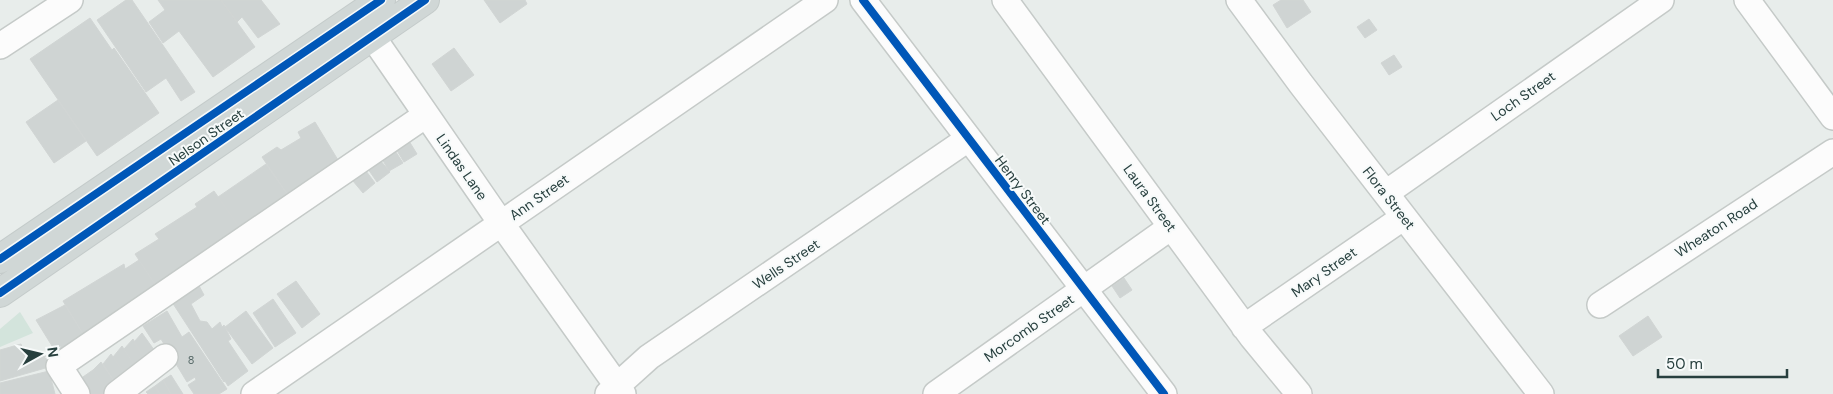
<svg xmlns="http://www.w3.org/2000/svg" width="1833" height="394" viewBox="0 0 1833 394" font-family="'DM Sans',sans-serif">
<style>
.green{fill:#d3e4dc}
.building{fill:#cfd4d3;stroke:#d1d5d4}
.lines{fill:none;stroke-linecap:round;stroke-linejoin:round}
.minor-casing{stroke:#c5cac8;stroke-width:28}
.major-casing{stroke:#c4cbca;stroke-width:30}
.minor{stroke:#fcfcfc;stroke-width:25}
.major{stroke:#d0d7d6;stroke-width:28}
.cycleway-casing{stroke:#f7fafa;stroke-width:11}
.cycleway{stroke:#0057b8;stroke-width:8}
.labels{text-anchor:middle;stroke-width:4;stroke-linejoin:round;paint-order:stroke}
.number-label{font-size:11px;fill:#526564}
.street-label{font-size:14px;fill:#273f3e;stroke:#f7fafa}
</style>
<rect width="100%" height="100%" fill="#e8edeb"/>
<!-- green -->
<path class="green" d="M 20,312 L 33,333 L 0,347 L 0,329 Z"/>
<!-- building -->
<path class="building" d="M 126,0 L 132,0 L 195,92 L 181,101 L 166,78 L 146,92 L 97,20 Z
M 158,0 L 221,0 L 255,47 L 213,77 L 179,31 L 163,43 L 149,22 L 165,10 Z
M 221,0 L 261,0 L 280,24 L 258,38 L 242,17 L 237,22 Z
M 484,0 L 525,0 L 527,4 L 500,23 Z
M 1281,0 L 1303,0 L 1311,12 L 1287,28 L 1273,5 Z
M 90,18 L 112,50 L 114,48 L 159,113 L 97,156 L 30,59 Z
M 1369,19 L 1377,30 L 1365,38 L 1357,27 Z
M 454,48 L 474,75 L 451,91 L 432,64 Z
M 1394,55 L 1402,67 L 1389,75 L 1381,63 Z
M 58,100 L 86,141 L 54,163 L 26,122 Z
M 315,122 L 341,165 L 290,198 L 262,157 L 277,147 L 281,150 L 301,138 L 298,132 Z
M 409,141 L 417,154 L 404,162 L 396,149 Z
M 394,149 L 403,163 L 389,171 L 381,157 Z
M 380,160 L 390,172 L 377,182 L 368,169 Z
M 266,164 L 290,198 L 242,231 L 218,197 Z
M 366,171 L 375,183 L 363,193 L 353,181 Z
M 214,191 L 242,231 L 158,289 L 135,254 L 159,239 L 155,234 L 197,207 L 195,204 Z
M 139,260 L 158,289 L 85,337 L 63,301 L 124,264 L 125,269 Z
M 1124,278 L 1132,290 L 1120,298 L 1112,286 Z
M 296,281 L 320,314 L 302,328 L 277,294 Z
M 197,282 L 204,295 L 191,304 L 200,321 L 207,322 L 212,329 L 220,322 L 222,327 L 224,325 L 231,339 L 228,341 L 248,371 L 228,386 L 225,381 L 224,382 L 170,299 Z
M 273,299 L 296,333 L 275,347 L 253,313 Z
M 65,305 L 85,337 L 57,354 L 36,320 Z
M 167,311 L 182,337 L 189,332 L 227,389 L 219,394 L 194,394 L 188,385 L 196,380 L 195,377 L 187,382 L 161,339 L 154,343 L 143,326 Z
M 246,311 L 273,348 L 252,364 L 225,327 Z
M 1648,316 L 1662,337 L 1633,356 L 1619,336 Z
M 142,333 L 157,354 L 147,362 L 134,342 Z
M 133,339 L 147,362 L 137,369 L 124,349 Z
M 21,344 L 26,361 L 46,356 L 49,367 L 0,381 L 0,350 Z
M 122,346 L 137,369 L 127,377 L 113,357 Z
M 111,354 L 127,377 L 116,384 L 103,364 Z
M 101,362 L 116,384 L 107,391 L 93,370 Z
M 93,370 L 107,391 L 104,394 L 90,394 L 80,379 Z
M 49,371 L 55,394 L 0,394 L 0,383 Z
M 171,375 L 183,394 L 171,394 L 163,380 Z
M 163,380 L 171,394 L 159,394 L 155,386 Z
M 155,386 L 160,394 L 148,394 L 146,392 Z"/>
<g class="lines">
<!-- minor casing -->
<g class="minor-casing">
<path id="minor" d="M 863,0 L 1164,394
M 1005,0 L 1252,337 L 1299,394
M 1239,0 L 1301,84 L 1541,394
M 1747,0 L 1833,117
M 372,36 L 501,223 L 623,394
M 0,46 L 70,0
M 1386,193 L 1661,0
M 1600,305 L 1833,152
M 1244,327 L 1404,217
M 77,394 L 59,366 L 426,115
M 117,394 L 165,357
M 254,394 L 825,0
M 608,394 L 649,357 L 968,139
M 936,394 L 1171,227"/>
</g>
<!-- major casing -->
<g class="major-casing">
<path id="major" d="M 0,259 L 381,0
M 0,293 L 425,0"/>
</g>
<!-- minor -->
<use href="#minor" class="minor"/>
<!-- major -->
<use href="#major" class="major"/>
<!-- cycleway casing -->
<g class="cycleway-casing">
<path id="cycleway" d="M 863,0 L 1164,394
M 0,259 L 381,0
M 0,293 L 425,0"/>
</g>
<!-- cycleway -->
<use href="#cycleway" class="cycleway"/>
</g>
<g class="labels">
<!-- number labels -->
<g class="number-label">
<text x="191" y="364">8</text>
</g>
<!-- street labels -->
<g class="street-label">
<text transform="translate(1523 96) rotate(-35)" y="5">Loch Street</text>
<text transform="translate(206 137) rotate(-35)" y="5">Nelson Street</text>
<text transform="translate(462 167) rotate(55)" y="5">Lindas Lane</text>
<text transform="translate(1023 190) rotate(53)" y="5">Henry Street</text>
<text transform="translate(539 197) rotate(-35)" y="5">Ann Street</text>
<text transform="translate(1150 198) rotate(54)" y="5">Laura Street</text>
<text transform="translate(1389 198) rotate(52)" y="5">Flora Street</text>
<text transform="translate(1716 228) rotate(-33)" y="5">Wheaton Road</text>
<text transform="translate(786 264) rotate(-34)" y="5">Wells Street</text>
<text transform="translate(1324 272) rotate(-35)" y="5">Mary Street</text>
<text transform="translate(1029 328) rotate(-35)" y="5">Morcomb Street</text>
</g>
</g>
<!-- north arrow -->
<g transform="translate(40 354) rotate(82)" stroke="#f7fafa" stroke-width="4" paint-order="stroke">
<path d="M0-4L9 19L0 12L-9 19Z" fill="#273f3e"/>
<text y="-8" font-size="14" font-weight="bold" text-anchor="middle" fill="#273f3e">N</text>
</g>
<!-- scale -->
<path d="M1658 369v8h129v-8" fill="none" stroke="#273f3e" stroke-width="2.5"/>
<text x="1666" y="369" font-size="15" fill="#273f3e" stroke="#f7fafa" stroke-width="4" paint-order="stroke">50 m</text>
</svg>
